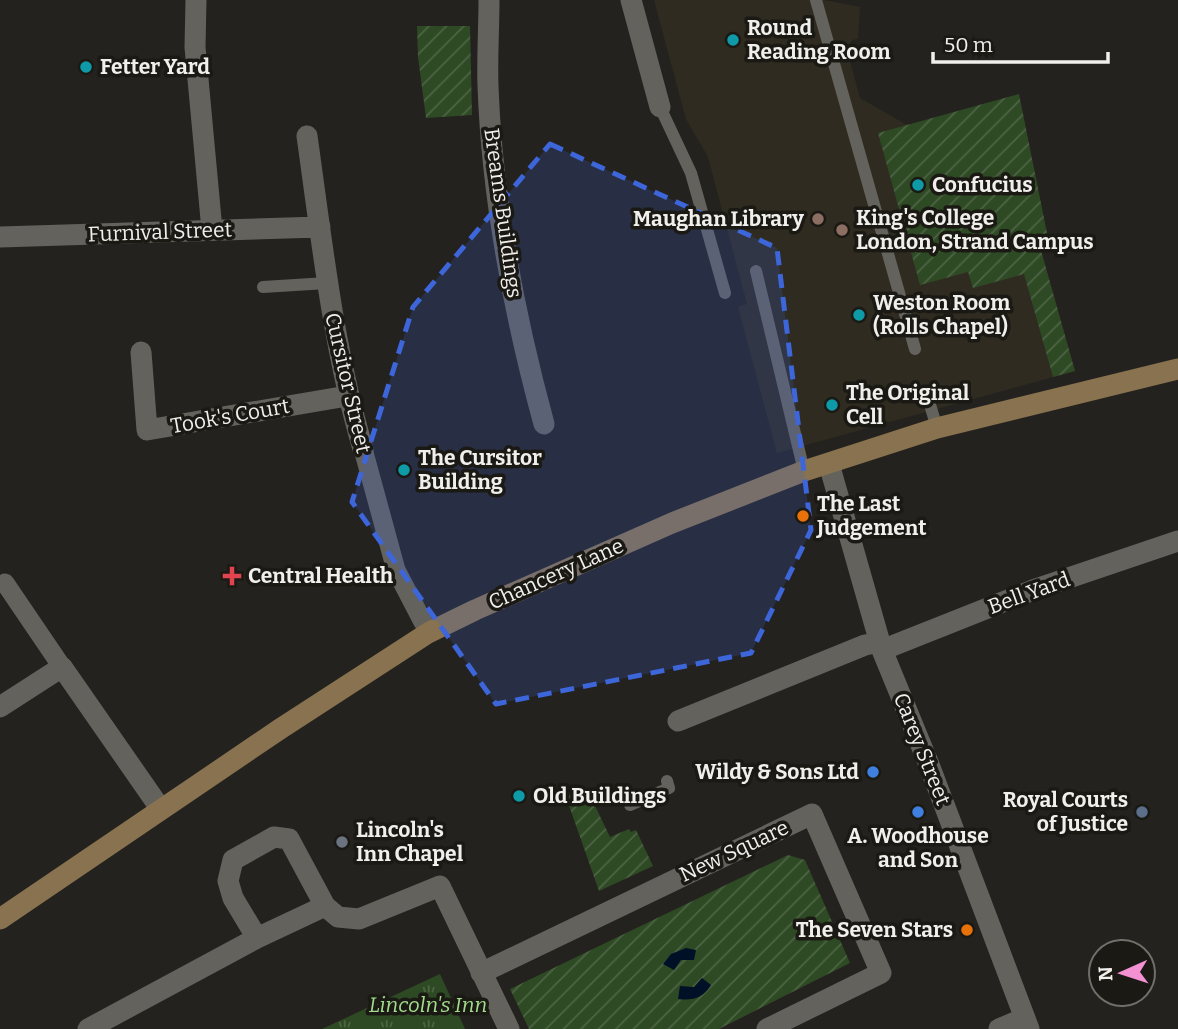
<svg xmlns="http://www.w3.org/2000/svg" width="1178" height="1029" viewBox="0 0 1178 1029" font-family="Bitter,serif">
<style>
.built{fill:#2f2b21}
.park{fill:url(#park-tufts)}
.garden{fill:url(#garden-furrows)}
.water{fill:#001026}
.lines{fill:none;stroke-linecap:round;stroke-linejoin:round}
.service{stroke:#64625d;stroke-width:12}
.pedestrian{stroke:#64625d;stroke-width:19}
.minor{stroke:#64625d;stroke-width:21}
.secondary{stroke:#88724f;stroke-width:21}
.marked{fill:#3d66db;fill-opacity:0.2;stroke:#3d66db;stroke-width:5;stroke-dasharray:14 9;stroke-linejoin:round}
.culture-dot{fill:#0f9aa8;stroke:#1b1914;stroke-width:2.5}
.education-dot{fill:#8d6e63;stroke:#1b1914;stroke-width:2.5}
.food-dot{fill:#e8710a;stroke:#1b1914;stroke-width:2.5}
.health-dot{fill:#e0444e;stroke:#1b1914;stroke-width:2.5}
.shop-dot{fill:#3f7fe0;stroke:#1b1914;stroke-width:2.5}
.service-dot{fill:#5c6f8a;stroke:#1b1914;stroke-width:2.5}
.worship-dot{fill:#6b7280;stroke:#1b1914;stroke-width:2.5}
.labels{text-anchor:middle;stroke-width:7;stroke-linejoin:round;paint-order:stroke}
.poi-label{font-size:21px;font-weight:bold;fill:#f0efeb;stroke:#1b1914;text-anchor:start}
.street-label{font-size:21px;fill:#f0efeb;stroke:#1b1914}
.park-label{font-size:21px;font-style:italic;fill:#a2dc8d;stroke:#1b1914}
</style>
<defs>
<pattern id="park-tufts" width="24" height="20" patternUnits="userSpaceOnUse" patternTransform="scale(1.75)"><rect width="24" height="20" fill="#2e4a24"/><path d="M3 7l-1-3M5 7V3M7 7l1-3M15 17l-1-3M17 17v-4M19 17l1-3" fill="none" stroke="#4d6444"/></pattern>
<pattern id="garden-furrows" width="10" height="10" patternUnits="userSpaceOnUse" patternTransform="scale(1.75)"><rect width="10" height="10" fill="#2e4a24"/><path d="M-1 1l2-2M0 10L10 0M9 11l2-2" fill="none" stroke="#4d6444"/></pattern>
</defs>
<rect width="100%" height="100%" fill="#24221e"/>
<!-- built -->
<path class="built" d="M 654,0 L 824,0 L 860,7 L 858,39 L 852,40 L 847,50 L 860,98 L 907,125 L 930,119 L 1040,246 L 1075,371 L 777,453 L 738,307 L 747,304 L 708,157 L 686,119 Z"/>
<!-- park -->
<path class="park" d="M 440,974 L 465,1029 L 322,1029 Z"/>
<!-- garden -->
<path class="garden" d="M 417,26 L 470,26 L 472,115 L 426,118 L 418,57 Z
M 1019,94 L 1049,243 L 1040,247 L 1075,371 L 1053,377 L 1024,274 L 973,288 L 968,272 L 920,285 L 878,133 Z
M 586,787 L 610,837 L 629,829 L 631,832 L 636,830 L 653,866 L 599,891 L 566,797 Z
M 788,855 L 805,860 L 850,963 L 719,1029 L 529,1029 L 510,989 Z"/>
<!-- water -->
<path class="water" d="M 686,948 L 696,950 L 694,960 L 681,960 L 674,970 L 663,964 L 671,954 Z
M 702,978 L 711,985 C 703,998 693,1001 678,999 L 680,986 L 694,987 Z"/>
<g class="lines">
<!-- service -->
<path class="service" d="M 816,0 L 915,349
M 660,107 L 691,173 L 725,293
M 756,271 L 804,471
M 263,287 L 327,283
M 928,398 L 937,428
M 630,805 L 669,788 L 667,781"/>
<!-- pedestrian -->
<path class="pedestrian" d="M 363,449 L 396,570 L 423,622
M 5,583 L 62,667"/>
<!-- minor -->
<path class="minor" d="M 196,0 L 195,47 L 212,230
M 489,0 C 489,28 487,57 488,86 C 492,200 514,314 544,424
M 631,0 L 660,107
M 307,136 C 322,242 333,347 363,449
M 0,237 L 320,227
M 141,352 L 147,430 L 347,396
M 829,464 L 882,650 L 928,762 L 1029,1029
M 882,650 L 1033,590 L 1178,541
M 0,707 L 62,667 L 160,808
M 678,721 L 865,645 L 880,642
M 257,938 L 233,898 L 228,881 L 233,860 L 274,837 L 289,839 L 325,906 L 338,917 L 359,919 L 440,886 L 509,1029
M 481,973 L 812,814 L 881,973 L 767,1029
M 88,1029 L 257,938 L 325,906
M 999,1029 L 1025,1018"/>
<!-- secondary -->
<path class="secondary" d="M 0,919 L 280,729 L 428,633 L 475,610 L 672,523 L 804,471 L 937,428 L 1178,369"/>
</g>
<!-- marked area -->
<path class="marked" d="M 550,144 L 777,248 L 811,530 L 751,653 L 496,704 L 352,502 L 413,307 Z"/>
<!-- markers -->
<g class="culture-dot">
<circle cx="733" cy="40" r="7"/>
<circle cx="86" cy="67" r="7"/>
<circle cx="918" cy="185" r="7"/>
<circle cx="859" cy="315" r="7"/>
<circle cx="832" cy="405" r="7"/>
<circle cx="404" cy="470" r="7"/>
<circle cx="519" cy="796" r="7"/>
</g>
<g class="education-dot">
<circle cx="818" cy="219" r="7"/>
<circle cx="842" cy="230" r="7"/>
</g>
<g class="food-dot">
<circle cx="803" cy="516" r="7"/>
<circle cx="967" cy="930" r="7"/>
</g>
<path class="health-dot" d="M228.5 565.5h7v7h7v7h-7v7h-7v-7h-7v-7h7z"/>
<g class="shop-dot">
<circle cx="873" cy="772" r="7"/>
<circle cx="918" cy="812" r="7"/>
</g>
<circle class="service-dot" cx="1142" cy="812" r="7"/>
<circle class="worship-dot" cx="342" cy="842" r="7"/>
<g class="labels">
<!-- poi labels -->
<g class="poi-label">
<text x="747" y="35">Round<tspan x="747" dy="24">Reading Room</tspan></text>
<text x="100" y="74">Fetter Yard</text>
<text x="932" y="192">Confucius</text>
<text x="856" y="225">King's College<tspan x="856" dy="24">London, Strand Campus</tspan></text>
<text x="804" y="226" text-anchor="end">Maughan Library</text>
<text x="873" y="310">Weston Room<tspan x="873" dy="24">(Rolls Chapel)</tspan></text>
<text x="846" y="400">The Original<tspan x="846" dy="24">Cell</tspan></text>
<text x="418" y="465">The Cursitor<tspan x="418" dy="24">Building</tspan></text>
<text x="817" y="511">The Last<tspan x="817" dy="24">Judgement</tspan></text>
<text x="248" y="583">Central Health</text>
<text x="859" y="779" text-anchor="end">Wildy &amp; Sons Ltd</text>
<text x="533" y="803">Old Buildings</text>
<text x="1128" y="807" text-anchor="end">Royal Courts<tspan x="1128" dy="24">of Justice</tspan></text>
<text x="356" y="837">Lincoln's<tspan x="356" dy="24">Inn Chapel</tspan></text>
<text x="918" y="843" text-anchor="middle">A. Woodhouse<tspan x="918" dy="24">and Son</tspan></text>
<text x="953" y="937" text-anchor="end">The Seven Stars</text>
</g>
<!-- street labels -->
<g class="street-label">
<text transform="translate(503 213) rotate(82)" y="7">Breams Buildings</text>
<text transform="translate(160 232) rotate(-2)" y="7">Furnival Street</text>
<text transform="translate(348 383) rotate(77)" y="7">Cursitor Street</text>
<text transform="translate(230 416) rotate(-10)" y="7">Took's Court</text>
<text transform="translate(556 574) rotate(-24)" y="7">Chancery Lane</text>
<text transform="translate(1029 593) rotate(-20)" y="7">Bell Yard</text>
<text transform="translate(922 749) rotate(68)" y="7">Carey Street</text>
<text transform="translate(734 851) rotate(-25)" y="7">New Square</text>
</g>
<!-- park labels -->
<g class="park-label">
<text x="428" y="1012">Lincoln's Inn</text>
</g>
</g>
<!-- north arrow -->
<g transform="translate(1122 973) rotate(267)"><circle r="33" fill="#1b1914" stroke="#706f6a" stroke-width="2"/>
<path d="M0-5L12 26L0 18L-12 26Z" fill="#f491d3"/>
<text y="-10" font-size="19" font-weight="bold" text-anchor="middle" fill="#f0efeb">N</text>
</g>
<!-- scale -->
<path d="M933 52v10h175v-10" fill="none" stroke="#f0efeb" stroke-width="3.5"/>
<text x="944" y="52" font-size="21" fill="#f0efeb" stroke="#1b1914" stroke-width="5" paint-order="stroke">50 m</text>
</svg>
